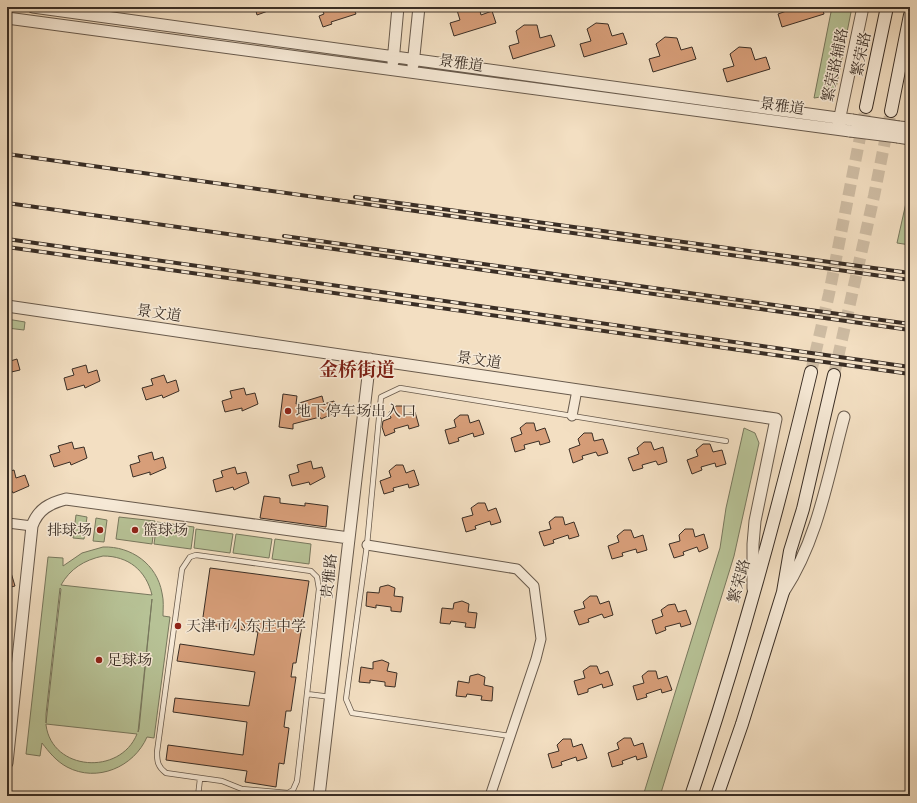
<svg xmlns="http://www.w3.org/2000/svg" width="917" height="803" viewBox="0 0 917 803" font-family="'Sorts Mill Goudy','Noto Serif SC',serif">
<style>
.green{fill:#b7c296;stroke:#78785e;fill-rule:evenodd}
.building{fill:#d79e79;stroke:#3a2e25}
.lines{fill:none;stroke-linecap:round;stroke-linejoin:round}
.secondary-tunnel{stroke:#cebca3;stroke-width:12;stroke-dasharray:12 6;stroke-linecap:butt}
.service-casing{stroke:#685a4c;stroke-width:6}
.minor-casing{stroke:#685a4c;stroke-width:11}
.tertiary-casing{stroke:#685a4c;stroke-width:13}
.secondary-casing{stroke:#3a2e25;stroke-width:14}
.service{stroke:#f7ead7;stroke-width:4.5}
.minor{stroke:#f7ead7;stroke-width:9}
.tertiary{stroke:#f7ead7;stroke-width:11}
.secondary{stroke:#f7ead7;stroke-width:12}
.rail-casing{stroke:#3a2e25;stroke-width:4}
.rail{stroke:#f7ead7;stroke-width:2.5;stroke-dasharray:8;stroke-linecap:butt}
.tertiary-bridge-casing{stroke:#685a4c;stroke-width:13;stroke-linecap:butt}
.tertiary-bridge{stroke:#f7ead7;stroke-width:11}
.poi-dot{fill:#8f2418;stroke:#f7ead7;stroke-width:1.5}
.labels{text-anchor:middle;stroke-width:3;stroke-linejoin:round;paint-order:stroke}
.street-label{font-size:15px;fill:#3a2e25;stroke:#f7ead7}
.poi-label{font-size:15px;fill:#3a2e25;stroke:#f7ead7;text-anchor:start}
.district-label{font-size:19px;font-weight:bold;fill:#7a1f14;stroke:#f7ead7}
</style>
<rect width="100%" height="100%" fill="#f3dfc2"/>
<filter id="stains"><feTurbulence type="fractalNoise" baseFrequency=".005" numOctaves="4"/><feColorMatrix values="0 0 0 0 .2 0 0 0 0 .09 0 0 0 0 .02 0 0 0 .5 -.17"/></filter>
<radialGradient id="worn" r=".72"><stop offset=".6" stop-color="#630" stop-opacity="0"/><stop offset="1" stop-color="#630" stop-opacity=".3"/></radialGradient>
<!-- green -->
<path class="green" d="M 832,7 L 852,7 L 836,88 L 828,96 L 814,98 Z
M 910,185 L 910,245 L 897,243 Z
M 7,319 L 25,322 L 24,330 L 7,328 Z
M 744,428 L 755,433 L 759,443 L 734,556 L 660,796 L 643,796 L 720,548 L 726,508 Z
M 76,515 L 87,517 L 84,539 L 73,538 Z
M 119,517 L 155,521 L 152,544 L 116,539 Z
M 96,518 L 107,520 L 104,542 L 93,541 Z
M 157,522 L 194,527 L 191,549 L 154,544 Z
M 196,529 L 233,534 L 230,553 L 194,548 Z
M 236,534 L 272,539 L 269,558 L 233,553 Z
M 275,539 L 311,544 L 309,564 L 272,559 Z
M 103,547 C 131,546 157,564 162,593 C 164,601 163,608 163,616 L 170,617 L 154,738 L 147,737 C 134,767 97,783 67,767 C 56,761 49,752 42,743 L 40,756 L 26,754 L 48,557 L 63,558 L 63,566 L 82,553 ZM 103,556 C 128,556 146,570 152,595 L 61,585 C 70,569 84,560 103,556 ZM 60,588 L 61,589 L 46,723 L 46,714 ZM 152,599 L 139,729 L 138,732 ZM 46,725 L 46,724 L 137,734 C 120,776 52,771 46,725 Z"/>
<!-- building -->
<path class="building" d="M 255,7 L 276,7 L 276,8 L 257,15 Z
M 321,7 L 353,7 L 356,14 L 331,22 L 332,24 L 323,27 L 319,16 L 324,14 Z
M 456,7 L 479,7 L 481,15 L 492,11 L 496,23 L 454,36 L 450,23 L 460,20 Z
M 788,7 L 822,7 L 824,14 L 782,27 L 778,14 L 789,10 Z
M 596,23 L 608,24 L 612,36 L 623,33 L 627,44 L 584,57 L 580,44 L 591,41 L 587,29 Z
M 524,25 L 537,25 L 540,38 L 551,35 L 555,46 L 513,59 L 509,46 L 519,43 L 516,31 Z
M 665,37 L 677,38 L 681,50 L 692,47 L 696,59 L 653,72 L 649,59 L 660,56 L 656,44 Z
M 739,47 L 751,48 L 755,60 L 766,57 L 770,69 L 727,82 L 723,69 L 734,66 L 730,54 Z
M 17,359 L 20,370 L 7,373 L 7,362 Z
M 86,365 L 88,373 L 97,370 L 100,381 L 85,388 L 84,385 L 67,390 L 64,378 L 74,375 L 72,369 Z
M 164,375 L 167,383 L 176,380 L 179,391 L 163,398 L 162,395 L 146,400 L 142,388 L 153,385 L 151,379 Z
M 244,388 L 246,395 L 255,393 L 258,404 L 242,411 L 242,408 L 225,412 L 222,401 L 232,398 L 230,391 Z
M 283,394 L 297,396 L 296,404 L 322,396 L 324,404 L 334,401 L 337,412 L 321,419 L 320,417 L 293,424 L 293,429 L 279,427 Z
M 396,406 L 403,406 L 406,414 L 415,412 L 419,426 L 409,429 L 408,425 L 394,429 L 395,432 L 385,436 L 382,427 L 383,421 L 391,418 L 389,412 Z
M 460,415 L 468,415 L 470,423 L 479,420 L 484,434 L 474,437 L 473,433 L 458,438 L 459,441 L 449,444 L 445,430 L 456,427 L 454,420 Z
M 526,423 L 534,423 L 536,431 L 545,428 L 550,442 L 540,445 L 539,441 L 524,445 L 525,449 L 515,452 L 511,438 L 522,434 L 520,428 Z
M 584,433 L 592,433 L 594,441 L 603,439 L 608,453 L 598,456 L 596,452 L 582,456 L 583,459 L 573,463 L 569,449 L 580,445 L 578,439 Z
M 72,442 L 74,449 L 84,447 L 87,458 L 71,465 L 70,462 L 54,467 L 50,455 L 60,452 L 58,446 Z
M 644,442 L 651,442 L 654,450 L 663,447 L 667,462 L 658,465 L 656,461 L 642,465 L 643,468 L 633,471 L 628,458 L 639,454 L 637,448 Z
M 703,444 L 710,444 L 713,452 L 722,450 L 726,464 L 716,467 L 715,463 L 701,467 L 702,470 L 692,474 L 687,460 L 698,456 L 696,450 Z
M 152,452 L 154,460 L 163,457 L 166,468 L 150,475 L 150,472 L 133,477 L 130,465 L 140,462 L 138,456 Z
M 311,461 L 313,469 L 322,467 L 325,477 L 310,485 L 309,482 L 292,486 L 289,475 L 299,472 L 297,465 Z
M 396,465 L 403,465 L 406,473 L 414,470 L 419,485 L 409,488 L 408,484 L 393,488 L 394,491 L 384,494 L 380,481 L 391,477 L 389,471 Z
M 235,467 L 237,474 L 246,472 L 249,483 L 234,490 L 233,487 L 216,492 L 213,480 L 223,477 L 221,471 Z
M 14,470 L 16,478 L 25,475 L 29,486 L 13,493 L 12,491 L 7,492 L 7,472 Z
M 264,496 L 280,498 L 280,503 L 305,506 L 305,503 L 328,506 L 326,527 L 260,518 Z
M 478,503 L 485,503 L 488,511 L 496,508 L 501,522 L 491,525 L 490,521 L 475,526 L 476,529 L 466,532 L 462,518 L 473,515 L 471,508 Z
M 555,517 L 563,517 L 565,525 L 574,522 L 579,536 L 569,539 L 568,535 L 553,540 L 554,543 L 544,546 L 539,532 L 551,529 L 549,522 Z
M 685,529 L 693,529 L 695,537 L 704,534 L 708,548 L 699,552 L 697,547 L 683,552 L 684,555 L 674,558 L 669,544 L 680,541 L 679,535 Z
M 624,530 L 631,530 L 634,538 L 643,535 L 647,550 L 637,553 L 636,549 L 622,553 L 623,556 L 612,559 L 608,546 L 619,542 L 617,536 Z
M 9,566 L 15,586 L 7,588 L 7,567 Z
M 210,568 L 309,581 L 296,663 L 293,663 L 291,677 L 296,677 L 291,711 L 286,711 L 284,727 L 289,728 L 284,764 L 279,763 L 276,787 L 245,782 L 247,771 L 166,760 L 168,745 L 243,755 L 247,722 L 173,712 L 175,698 L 249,706 L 255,672 L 177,661 L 180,644 L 254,655 L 258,632 L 202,624 Z
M 388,585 L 395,588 L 394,596 L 403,597 L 401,612 L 391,611 L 391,607 L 376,605 L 376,608 L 366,606 L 367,592 L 379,593 L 380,587 Z
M 590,596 L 597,596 L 600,604 L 609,601 L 613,615 L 604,618 L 602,614 L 588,619 L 589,622 L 579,625 L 574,611 L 585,608 L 583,602 Z
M 462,601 L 469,604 L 468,612 L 477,613 L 475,628 L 465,627 L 466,623 L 451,621 L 450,624 L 440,623 L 442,608 L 453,609 L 454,603 Z
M 675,604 L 678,612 L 686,610 L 691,624 L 681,627 L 680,623 L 665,627 L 666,630 L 656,634 L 652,620 L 663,616 L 661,610 L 668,605 Z
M 382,660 L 389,663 L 387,671 L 397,673 L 395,687 L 385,686 L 385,682 L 370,680 L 370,683 L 359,682 L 361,667 L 373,669 L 373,662 Z
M 590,666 L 597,666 L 600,674 L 608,671 L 613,685 L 603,688 L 602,684 L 588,689 L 588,692 L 578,695 L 574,681 L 585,678 L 583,671 Z
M 648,671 L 656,671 L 658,679 L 667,676 L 672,690 L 662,693 L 661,689 L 646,694 L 647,697 L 637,700 L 633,686 L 644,683 L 642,676 Z
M 478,674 L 485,677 L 484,685 L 493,687 L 492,701 L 481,700 L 482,696 L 467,694 L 466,697 L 456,696 L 458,681 L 469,683 L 470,676 Z
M 624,738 L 631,738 L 634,746 L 643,743 L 647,757 L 637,760 L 636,756 L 622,761 L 623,764 L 612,767 L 608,753 L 619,749 L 617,743 Z
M 563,739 L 571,739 L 573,747 L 582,744 L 587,758 L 577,761 L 576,757 L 561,762 L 562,765 L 552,768 L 548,754 L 559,751 L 557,745 Z"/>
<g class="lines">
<!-- secondary-tunnel -->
<path class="secondary-tunnel" d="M 811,372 L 829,294 L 866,107
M 834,375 L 874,196 L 891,111"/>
<!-- service casing -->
<g class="service-casing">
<path id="service" d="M 196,555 L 311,571 L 317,577 L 319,589 L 297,781 L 293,790 L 288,793 L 242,789 L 222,781 L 166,773 C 158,767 157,762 157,752 L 182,569 L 190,557 Z
M 307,694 L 331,697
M 510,736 L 352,713 L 346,699 L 367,545 L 381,397 L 400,388 L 726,441
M 198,796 L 200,779"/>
</g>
<!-- minor casing -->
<g class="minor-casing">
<path id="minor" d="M 572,416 L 577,390
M 8,523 L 32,526
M 367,545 L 517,569 L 534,586 L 541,639 L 536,659 L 490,796"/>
</g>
<!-- tertiary casing -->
<g class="tertiary-casing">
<path id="tertiary" d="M 33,7 L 852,120
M 7,18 L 850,131
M 393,62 L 398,7
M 413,65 L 419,7
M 838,126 L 863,7
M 899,127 L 910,128
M 898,137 L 910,139
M 7,306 L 776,419 L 755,521 L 753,544 L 753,589
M 784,591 C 818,539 828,476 844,417
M 7,763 L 32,526 C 38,509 50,503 66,499 L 349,538
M 319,796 L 370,359"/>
</g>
<!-- secondary casing -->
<g class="secondary-casing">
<path id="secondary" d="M 866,107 L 887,7
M 891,111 L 910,15
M 691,796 C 738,657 777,515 811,372
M 717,796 L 742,724 L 783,592 L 790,551 L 803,509 L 834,375"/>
</g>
<!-- service -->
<use href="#service" class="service"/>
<!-- minor -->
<use href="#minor" class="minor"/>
<!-- tertiary -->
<use href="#tertiary" class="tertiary"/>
<!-- secondary -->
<use href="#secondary" class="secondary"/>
<!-- rail casing -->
<g class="rail-casing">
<path id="rail" d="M 7,154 L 910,280
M 355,197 L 910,273
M 7,203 L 910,330
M 284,236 L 910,324
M 7,239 L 910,367
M 7,247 L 910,374"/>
</g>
<!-- rail -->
<use href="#rail" class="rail"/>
<!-- tertiary-bridge casing -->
<g class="tertiary-bridge-casing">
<path id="tertiary-bridge" d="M 852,120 L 899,127
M 850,131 L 898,137"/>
</g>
<!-- tertiary-bridge -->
<use href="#tertiary-bridge" class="tertiary-bridge"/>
</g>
<!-- markers -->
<g class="poi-dot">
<circle cx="288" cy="411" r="4"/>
<circle cx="100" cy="530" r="4"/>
<circle cx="135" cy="530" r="4"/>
<circle cx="178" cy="626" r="4"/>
<circle cx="99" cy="660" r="4"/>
</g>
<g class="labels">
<!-- street labels -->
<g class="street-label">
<text transform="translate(861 54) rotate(-78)" y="5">繁荣路</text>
<text transform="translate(461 63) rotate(8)" y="5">景雅道</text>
<text transform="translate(835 65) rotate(-78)" y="5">繁荣路辅路</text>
<text transform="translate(782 106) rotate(8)" y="5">景雅道</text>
<text transform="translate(159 313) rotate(8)" y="5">景文道</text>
<text transform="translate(479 360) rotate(8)" y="5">景文道</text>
<text transform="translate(329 576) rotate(-84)" y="5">贵雅路</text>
<text transform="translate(739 581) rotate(-74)" y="5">繁荣路</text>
</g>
<!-- poi labels -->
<g class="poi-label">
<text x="296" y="416">地下停车场出入口</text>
<text x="92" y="535" text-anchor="end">排球场</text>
<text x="143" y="535">篮球场</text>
<text x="186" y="631">天津市小东庄中学</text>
<text x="107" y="665">足球场</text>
</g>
<!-- district labels -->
<g class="district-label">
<text x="357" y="376">金桥街道</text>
</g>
</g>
<!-- margin -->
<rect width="917" height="803" fill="none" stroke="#f3dfc2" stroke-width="24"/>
<rect x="8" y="8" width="901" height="787" fill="none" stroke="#3a2e25" stroke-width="2"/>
<rect x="12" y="12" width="893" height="779" fill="none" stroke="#3a2e25"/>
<rect width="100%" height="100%" filter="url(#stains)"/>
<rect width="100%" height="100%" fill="url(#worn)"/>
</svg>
